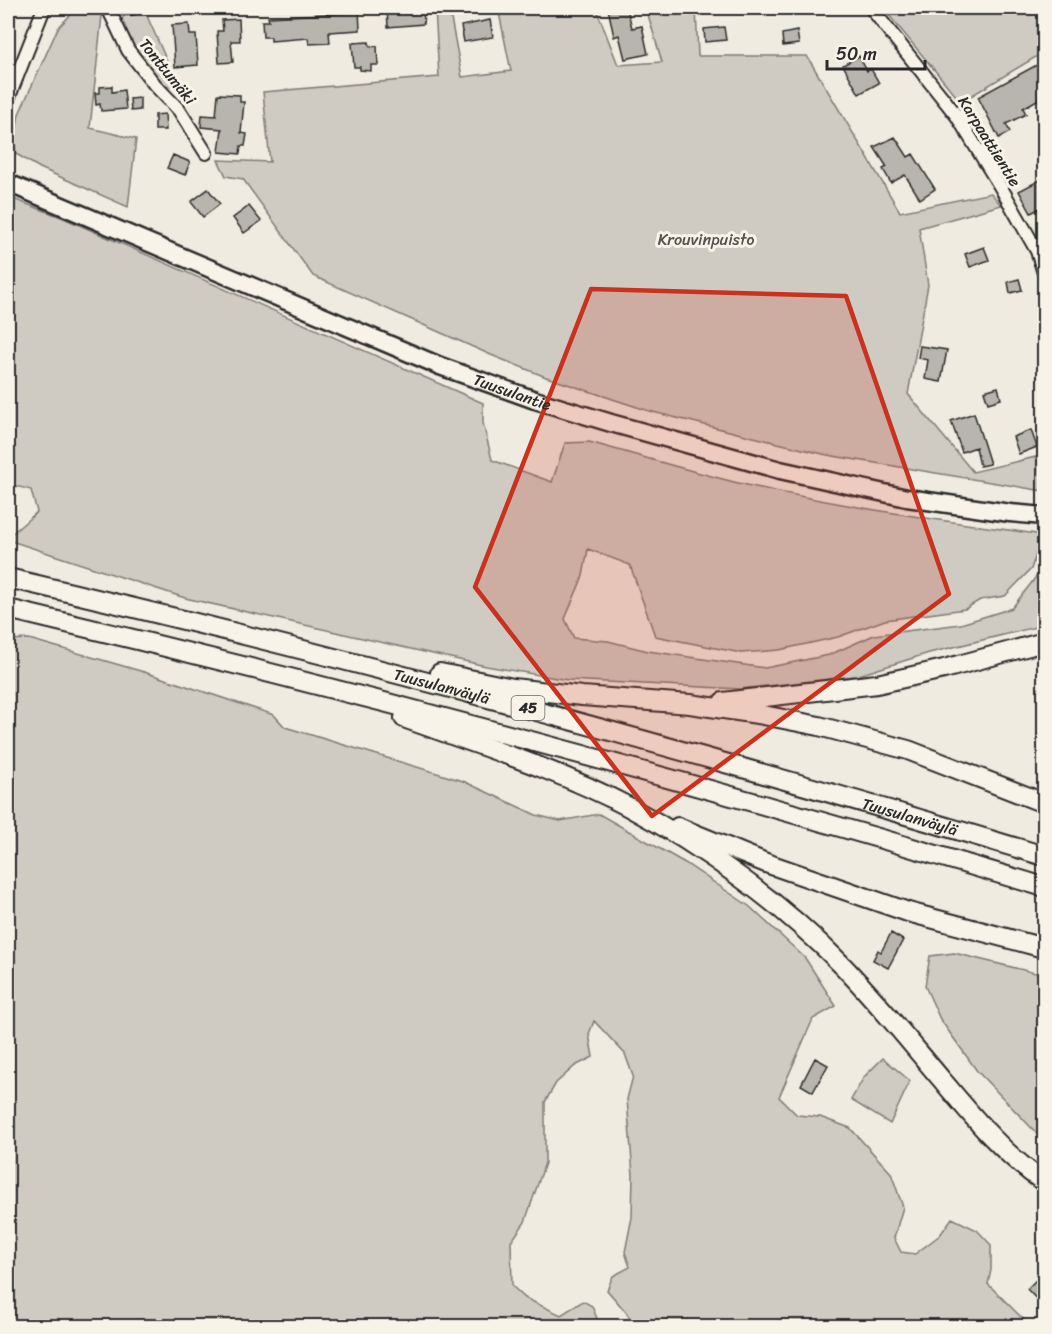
<svg xmlns="http://www.w3.org/2000/svg" width="1052" height="1334" viewBox="0 0 1052 1334" font-family="Sriracha,sans-serif">
<style>
.green{fill:#cfcbc2;stroke:#7d7b76;stroke-width:1.5}
.building{fill:#b8b5ae;stroke:#2b2b2b;stroke-width:1.5}
.lines{fill:none;stroke-linecap:round;stroke-linejoin:round}
.minor-casing{stroke:#2b2b2b;stroke-width:16}
.major-casing{stroke:#2b2b2b;stroke-width:21}
.highway-casing{stroke:#2b2b2b;stroke-width:22}
.minor{stroke:#f7f3e8;stroke-width:12}
.major{stroke:#f7f3e8;stroke-width:16}
.highway{stroke:#f7f3e8;stroke-width:18}
.marked{fill:#c8321e;fill-opacity:0.2;stroke:#c8321e;stroke-width:4.5;stroke-linejoin:round}
.labels{text-anchor:middle;stroke-width:6;stroke-linejoin:round;paint-order:stroke}
.shield{fill:#f7f3e8;stroke:#686764;stroke-width:1.5}
.shield-label{font-size:15px;font-weight:bold;fill:#2b2b2b}
.street-label{font-size:16px;fill:#2b2b2b;stroke:#f7f3e8}
.park-label{font-size:16px;fill:#545351;stroke:#f7f3e8}
</style>
<rect width="100%" height="100%" fill="#efebe0"/>
<filter id="ink" filterUnits="userSpaceOnUse"><feTurbulence type="fractalNoise" baseFrequency=".0167" numOctaves="2"/><feDisplacementMap in="SourceGraphic" scale="12" xChannelSelector="R" yChannelSelector="G"/><feConvolveMatrix kernelMatrix="1 2 1 2 8 2 1 2 1" color-interpolation-filters="sRGB"/></filter>
<g filter="url(#ink)">
<!-- green -->
<path class="green" d="M 77,8 L 102,15 L 90,128 L 136,139 L 128,207 L 40,168 L 16,154 L 14,141 L 19,114 L 58,28 Z
M 435,8 L 449,8 L 462,77 L 511,71 L 498,8 L 596,8 L 618,65 L 662,62 L 646,8 L 696,8 L 698,56 L 807,56 L 900,212 L 991,193 L 1001,205 L 919,228 L 928,285 L 908,394 L 973,472 L 1044,455 L 1044,491 L 827,455 L 741,434 L 649,411 L 546,377 L 491,355 L 313,276 L 243,179 L 226,176 L 218,160 L 270,162 L 263,92 L 439,77 Z
M 883,8 L 1044,8 L 1044,52 L 961,102 Z
M 148,11 L 147,16 L 178,86 L 167,87 C 156,79 123,37 122,23 C 122,18 123,17 126,14 Z
M 8,197 L 61,217 L 483,403 L 483,423 L 492,460 L 552,482 L 565,443 L 589,442 C 637,455 685,470 734,482 C 835,506 939,520 1043,535 L 1031,569 L 1005,596 L 980,600 L 965,609 L 885,620 L 838,637 L 779,650 L 741,653 L 655,636 L 630,565 L 588,549 L 583,576 L 565,619 L 574,638 L 608,641 L 648,651 L 765,668 L 829,655 L 874,635 L 961,624 L 1012,608 L 1043,568 L 1044,625 L 929,653 L 856,676 L 740,689 L 568,680 L 486,666 L 185,598 L 8,540 L 8,537 L 37,512 L 31,490 L 8,484 Z
M 29,639 L 144,672 L 274,715 L 285,727 L 463,781 L 536,815 L 560,821 L 599,814 L 685,863 L 749,906 L 805,958 L 836,1006 L 813,1019 L 779,1097 L 797,1115 L 820,1117 L 850,1128 L 891,1173 L 903,1207 L 894,1238 L 901,1252 L 915,1254 L 940,1235 L 952,1218 L 977,1230 L 991,1245 L 991,1270 L 988,1284 L 1030,1326 L 634,1326 L 626,1312 L 607,1290 L 613,1276 L 630,1267 L 625,1252 L 632,1217 L 633,1175 L 627,1099 L 633,1076 L 625,1054 L 594,1021 L 589,1034 L 593,1057 L 575,1066 L 556,1083 L 545,1102 L 545,1163 L 525,1222 L 511,1242 L 512,1286 L 525,1298 L 561,1315 L 583,1301 L 592,1306 L 600,1326 L 8,1326 L 8,640 Z
M 954,953 L 1044,975 L 1044,1033 L 1040,1042 L 1040,1107 L 1044,1120 L 1044,1141 L 977,1071 L 940,1019 L 925,986 L 930,956 Z
M 883,1058 L 910,1081 L 890,1124 L 851,1100 L 864,1077 Z"/>
<!-- building -->
<path class="building" d="M 387,8 L 423,8 L 424,24 L 388,27 Z
M 608,8 L 627,8 L 632,28 L 642,26 L 648,54 L 625,59 L 619,35 L 614,37 Z
M 345,10 L 359,10 L 360,30 L 329,32 L 330,43 L 309,44 L 308,38 L 271,41 L 271,37 L 263,37 L 262,21 L 269,21 L 268,17 L 345,13 Z
M 239,19 L 240,41 L 231,41 L 233,62 L 219,63 L 217,31 L 223,31 L 222,20 Z
M 490,20 L 493,37 L 464,42 L 461,26 Z
M 189,24 L 190,35 L 196,35 L 198,65 L 175,67 L 172,25 Z
M 724,27 L 726,40 L 705,42 L 704,29 Z
M 797,31 L 799,44 L 783,46 L 782,34 Z
M 369,42 L 370,47 L 377,46 L 378,65 L 371,65 L 371,71 L 360,70 L 360,67 L 354,67 L 352,43 Z
M 859,56 L 867,71 L 871,69 L 879,83 L 859,94 L 843,65 Z
M 1044,61 L 1044,96 L 1023,108 L 1026,114 L 1006,124 L 1010,132 L 999,138 L 978,97 Z
M 112,86 L 112,92 L 124,90 L 126,109 L 101,111 L 100,104 L 96,105 L 95,93 L 100,93 L 100,87 Z
M 218,94 L 240,95 L 240,102 L 244,102 L 241,133 L 247,134 L 245,146 L 241,146 L 240,154 L 219,152 L 222,129 L 201,127 L 202,115 L 216,116 Z
M 140,98 L 140,110 L 131,111 L 130,99 Z
M 165,114 L 166,130 L 155,130 L 155,115 Z
M 895,137 L 908,157 L 913,154 L 935,189 L 920,199 L 905,175 L 891,183 L 883,169 L 887,167 L 874,147 Z
M 173,155 L 190,162 L 185,175 L 167,168 Z
M 1044,178 L 1044,206 L 1031,213 L 1019,191 Z
M 208,189 L 220,204 L 203,217 L 191,202 Z
M 249,206 L 261,221 L 244,233 L 233,218 Z
M 984,247 L 989,260 L 970,267 L 965,254 Z
M 1019,279 L 1022,290 L 1010,293 L 1008,282 Z
M 920,346 L 947,350 L 941,382 L 925,379 L 928,360 L 918,358 Z
M 998,387 L 1001,399 L 988,403 L 984,391 Z
M 974,413 L 990,464 L 980,466 L 976,447 L 962,452 L 951,421 Z
M 1031,430 L 1037,447 L 1019,454 L 1013,437 Z
M 891,933 L 903,940 L 888,968 L 873,960 L 878,950 L 881,952 Z
M 815,1058 L 828,1065 L 813,1092 L 801,1085 Z
M 1044,1272 L 1044,1307 L 1027,1289 Z"/>
<g class="lines">
<!-- minor casing -->
<g class="minor-casing">
<path id="minor" d="M 108,8 L 128,50 L 155,85 L 179,110 L 206,153
M 108,8 L 131,8
M 871,8 L 957,116 L 1000,186 L 1037,251 L 1044,273
M 8,99 L 44,8"/>
</g>
<!-- major casing -->
<g class="major-casing">
<g id="major">
<path id="s1" d="M 8,183 L 440,366 L 535,400 L 611,423 L 780,470 L 907,498 L 1010,513 L 1044,516"/>
</g>
</g>
<!-- highway casing -->
<g class="highway-casing">
<g id="highway">
<path id="s2" d="M 8,578 C 356,659 702,753 1044,856"/>
<path d="M 8,609 C 356,691 702,784 1044,887"/>
<path d="M 440,673 L 513,688 L 582,696 L 690,704 L 758,714 L 819,726 L 908,750 L 1044,803"/>
<path d="M 723,702 L 877,684 L 944,669 L 1044,642"/>
<path d="M 404,718 C 478,745 557,769 627,806 C 704,847 780,902 841,964 C 877,1001 909,1041 942,1080 C 973,1117 1004,1155 1044,1182"/>
<path d="M 678,827 L 766,863 L 908,912 L 1044,948"/>
</g>
</g>
<!-- minor -->
<use href="#minor" class="minor"/>
<!-- major -->
<use href="#major" class="major"/>
<!-- highway -->
<use href="#highway" class="highway"/>
</g>
</g>
<!-- marked area -->
<path class="marked" d="M 591,289 L 846,296 L 949,594 L 652,816 L 475,587 Z"/>
<g class="labels">
<!-- shield labels -->
<rect class="shield" x="511.5" y="696" width="33" height="24" rx="4.5"/>
<g class="shield-label">
<text x="528" y="713">45</text>
</g>
<!-- street labels -->
<g class="street-label">
<text transform="translate(168 71) rotate(51)" y="6">Tonttumäki</text>
<text transform="translate(990 141) rotate(58)" y="6">Karpaattientie</text>
<text dy="6" stroke="none"><textPath href="#s1" startOffset="546">Tuusulantie</textPath></text>
<text dy="6" stroke="none"><textPath href="#s2" startOffset="447">Tuusulanväylä</textPath></text>
<text dy="6" stroke="none"><textPath href="#s2" startOffset="933">Tuusulanväylä</textPath></text>
</g>
<!-- park labels -->
<g class="park-label">
<text x="706" y="245">Krouvinpuisto</text>
</g>
</g>
<!-- margin -->
<rect width="1052" height="1334" fill="none" stroke="#f7f3e8" stroke-width="30"/>
<rect x="15" y="15" width="1022" height="1304" fill="none" stroke="#2b2b2b" stroke-width="2" filter="url(#ink)"/>
<!-- scale -->
<path d="M827 60v9h98v-9" fill="none" stroke="#2b2b2b" stroke-width="3"/>
<text x="836" y="60" font-size="18" fill="#2b2b2b" stroke="#f7f3e8" stroke-width="4.5" paint-order="stroke">50 m</text>
</svg>
